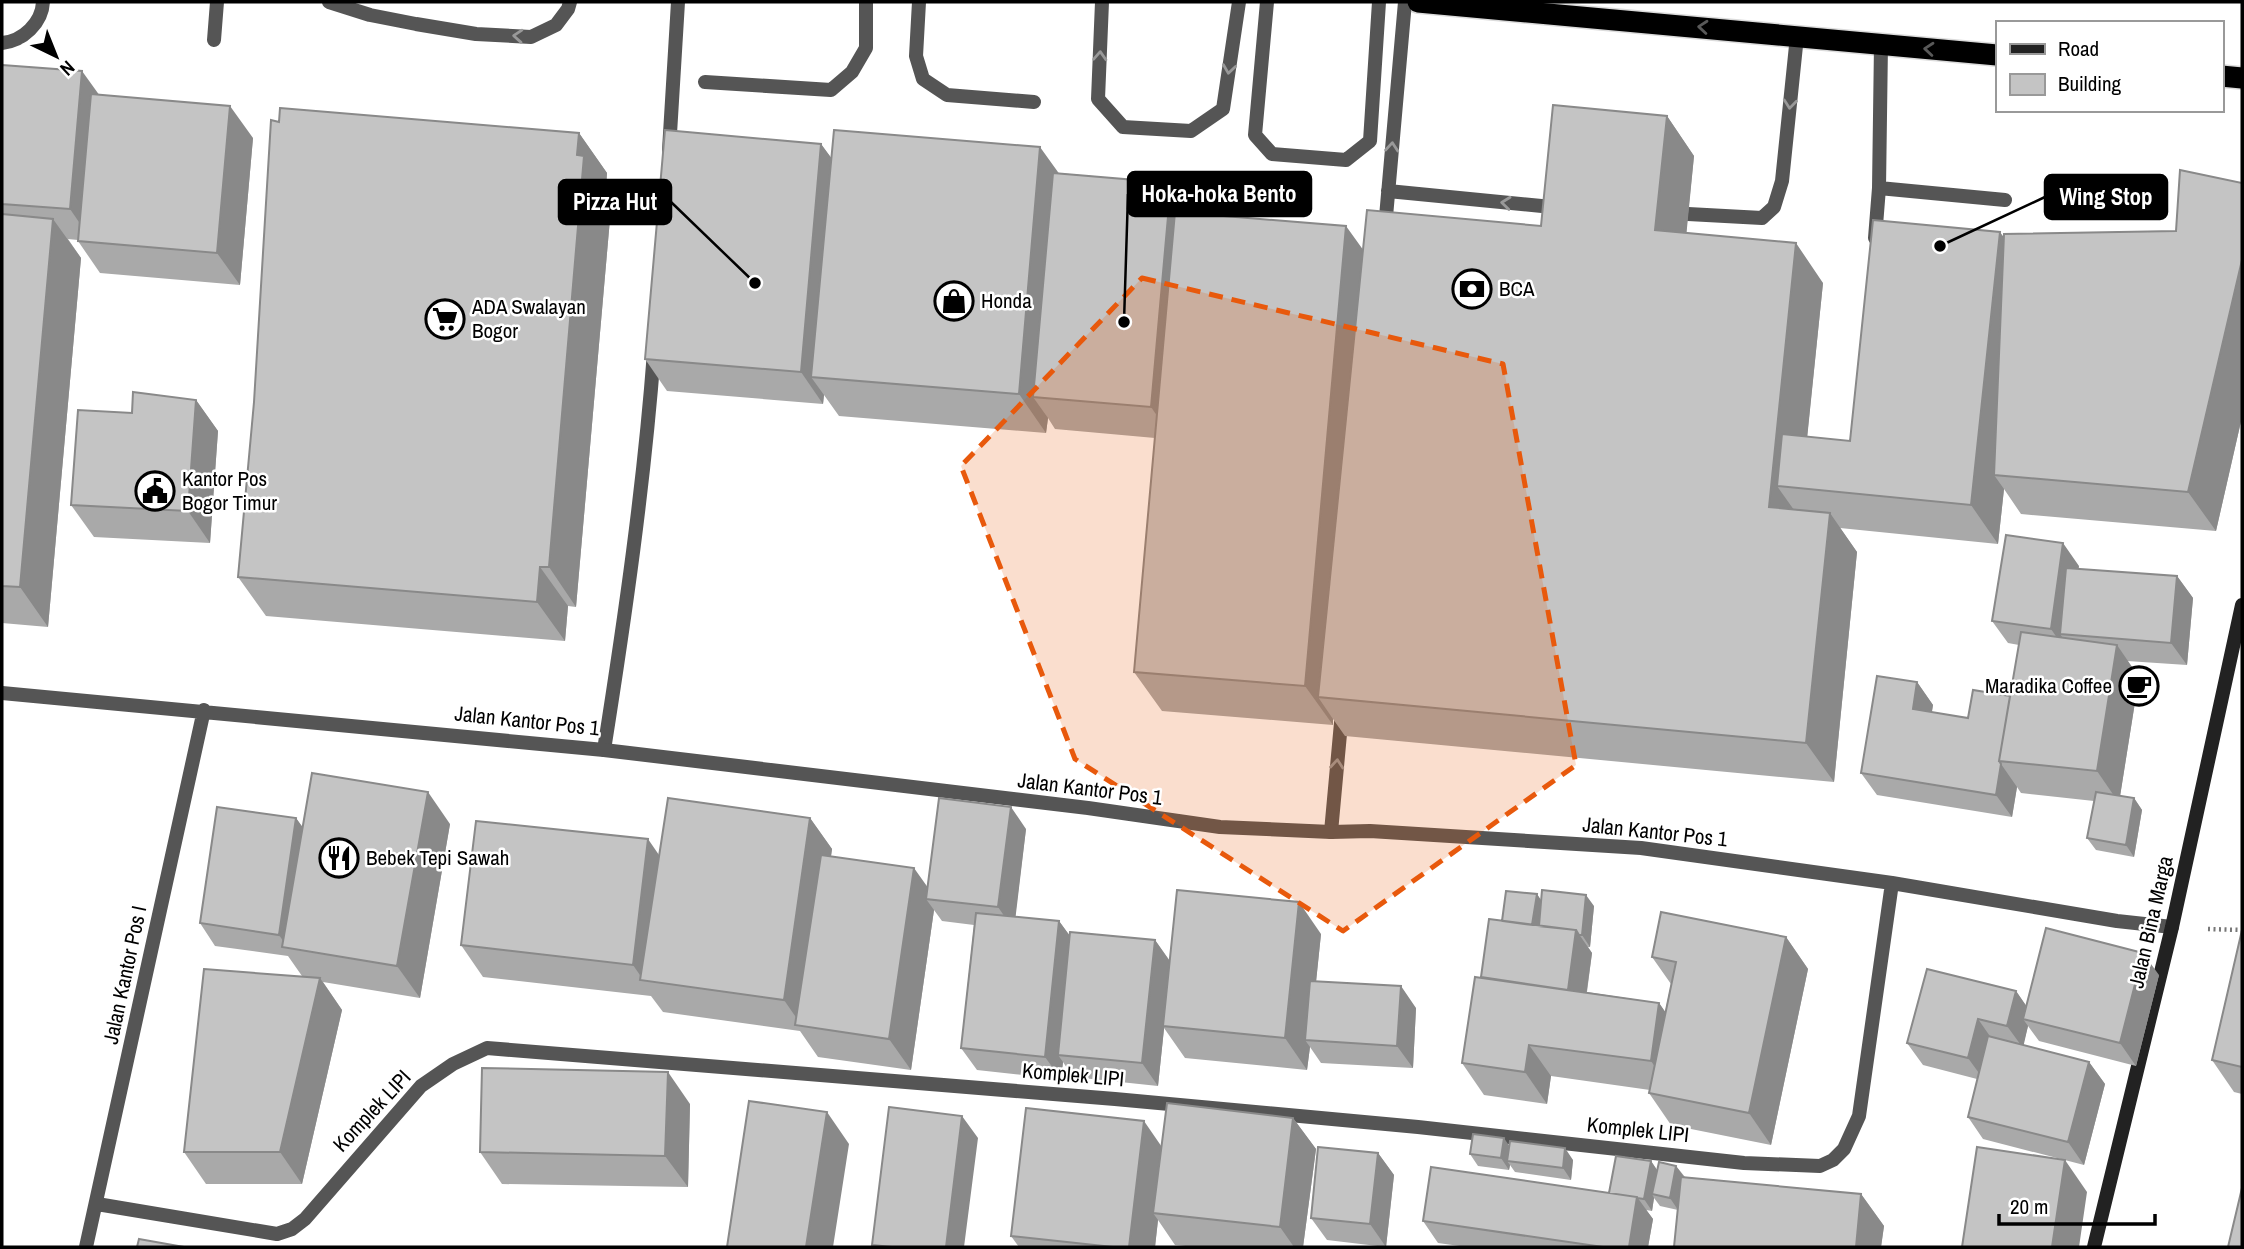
<svg xmlns="http://www.w3.org/2000/svg" width="2244" height="1249" viewBox="0 0 2244 1249" font-family="'Archivo Narrow',sans-serif">
<style>
.lines{fill:none;stroke-linecap:round;stroke-linejoin:round}
.highway-casing{stroke:#dbdbdb;stroke-width:24}
.path{stroke:#777;stroke-width:4.5;stroke-dasharray:2 3.5;stroke-linecap:butt}
.lane{stroke:#555;stroke-width:14}
.street{stroke:#555;stroke-width:14}
.secondary{stroke:#222;stroke-width:14}
.highway{stroke:#000;stroke-width:21}
.wall{fill:#a9a9a9}
.shaded-wall{fill:#898989}
.building{fill:#c4c4c4;stroke:#898989;stroke-width:2}
.oneway{stroke:#595959}
.oneway2{stroke:#999}
.marked{fill:#e8590c;fill-opacity:0.2;stroke:#e8590c;stroke-width:5;stroke-dasharray:14 9;stroke-linejoin:round}
.labels{text-anchor:middle;stroke-width:5;stroke-linejoin:round;paint-order:stroke}
.poi-label{font-size:21px;fill:#000;stroke:#fff;text-anchor:start}
.street-label{font-size:21px;fill:#000;stroke:#fff}
.leader{fill:none;stroke:#000;stroke-width:2.5}
.callout-dot{fill:#000;stroke:#fff;stroke-width:2.5}
.callout{fill:#000;stroke:#000;stroke-width:2.5}
.callout-label{font-size:23px;text-anchor:middle;font-weight:bold;fill:#fff}
</style>
<rect width="100%" height="100%" fill="#fff"/>
<g class="lines">
<!-- highway casing -->
<g class="highway-casing">
<path id="highway" d="M 1418,2 L 1997,55
M 2221,76 L 2242,78"/>
</g>
<!-- path -->
<path class="path" d="M 2208,929 L 2242,930"/>
<!-- lane -->
<path class="lane" d="M 329,2 L 370,15 L 416,24 L 476,34 L 531,37 L 556,25 L 568,9 L 570,2
M 919,2 L 916,56 L 923,79 L 947,95 L 1034,102
M 1102,2 L 1098,99 L 1123,127 L 1191,131 L 1223,109 L 1239,2
M 1267,2 L 1255,135 L 1272,154 L 1346,160 L 1370,141 L 1379,2
M 214,40 L 217,2
M 2,43 C 23,41 42,23 43,2
M 705,82 L 831,90 L 852,72 L 866,48 L 866,2
M 669,150 L 678,2
M 1879,188 L 2005,200
M 1388,191 L 1562,208
M 1688,214 L 1762,218 L 1774,207 L 1782,181 L 1797,36
M 1385,228 L 1405,2
M 1875,238 L 1879,188 L 1881,44
M 604,750 C 625,617 644,485 654,352
M 1331,832 L 1342,712"/>
<!-- street -->
<path class="street" d="M 2,693 L 604,750 L 1088,808 L 1220,827 L 1331,832 L 1370,831 L 1641,848 L 1892,883 L 2117,921 L 2172,927
M 97,1204 L 277,1234 L 292,1229 L 305,1219 L 421,1086 L 453,1064 L 487,1048 L 1115,1099 L 1418,1127 L 1744,1163 L 1820,1166 L 1833,1160 L 1844,1149 L 1859,1116 L 1892,883
M 86,1247 L 204,710"/>
<!-- secondary -->
<path class="secondary" d="M 2094,1247 L 2172,927 L 2242,605"/>
<!-- highway -->
<use href="#highway" class="highway"/>
</g>
<!-- wall -->
<path class="wall" d="M 2,65 L 99,95 L 253,138 L 240,285 L 100,273 L 78,241 L 78,240 L 68,239 L 81,258 L 48,627 L 2,623 Z
M 1667,116 L 1694,156 L 1686,233 L 1823,283 L 1807,437 L 1850,441 L 2004,238 L 2176,231 L 2242,183 L 2242,417 L 2216,531 L 2021,514 L 2004,489 L 1998,544 L 1840,528 L 1857,552 L 1834,782 L 1345,736 L 1333,719 L 1333,725 L 1162,711 L 1134,672 L 1155,438 L 1055,429 L 1048,418 L 1046,433 L 839,416 L 824,395 L 823,404 L 667,391 L 645,359 L 821,144 L 831,158 L 1058,173 L 1171,183 L 1192,213 L 1363,250 L 1541,226 Z
M 279,122 L 579,133 L 607,173 L 606,187 L 612,196 L 576,607 L 568,606 L 565,641 L 266,616 L 238,577 Z
M 196,400 L 218,431 L 210,543 L 94,537 L 71,505 L 132,413 Z
M 2079,566 L 2078,569 L 2177,576 L 2193,598 L 2187,665 L 2127,661 L 2139,677 L 2120,796 L 2134,798 L 2142,810 L 2134,857 L 2096,850 L 2087,838 L 2094,801 L 2021,793 L 2017,787 L 2012,817 L 1877,795 L 1861,773 L 1917,682 L 1933,705 L 1932,712 L 1968,718 L 2010,696 L 2019,645 L 2008,643 L 1992,621 Z
M 296,818 L 302,827 L 450,824 L 420,998 L 323,982 L 342,1010 L 302,1184 L 206,1184 L 184,1152 L 302,976 L 288,956 L 215,946 L 200,923 Z
M 810,818 L 832,849 L 831,856 L 927,887 L 1026,829 L 1015,917 L 1059,921 L 1070,936 L 1155,940 L 1170,961 L 1321,934 L 1316,981 L 1416,1008 L 1413,1068 L 1321,1063 L 1310,1047 L 1307,1070 L 1185,1058 L 1164,1028 L 1158,1086 L 1073,1077 L 1063,1062 L 1061,1079 L 977,1070 L 961,1048 L 974,925 L 942,921 L 934,910 L 911,1070 L 818,1057 L 800,1031 L 663,1012 L 651,996 L 483,977 L 461,945 L 659,855 Z
M 1537,894 L 1541,901 L 1594,906 L 1590,947 L 1588,947 L 1592,953 L 1587,992 L 1659,1003 L 1665,1012 L 1671,984 L 1652,957 L 1786,937 L 1808,969 L 1771,1145 L 1671,1125 L 1649,1093 L 1650,1090 L 1551,1076 L 1547,1104 L 1484,1095 L 1462,1063 L 1481,977 L 1502,921 Z
M 2242,930 L 2242,1094 L 2234,1092 L 2212,1060 Z
M 2159,975 L 2136,1066 L 2039,1041 L 2028,1026 L 2023,1045 L 2089,1062 L 2105,1084 L 2084,1165 L 1983,1139 L 1968,1117 L 1977,1079 L 1923,1065 L 1907,1043 L 2016,991 L 2026,1006 Z
M 690,1104 L 688,1187 L 502,1184 L 480,1152 Z
M 1293,1118 L 1316,1149 L 1303,1247 L 1196,1247 L 1175,1245 L 1158,1220 L 1155,1247 L 1019,1247 L 1011,1236 L 1161,1146 Z
M 1510,1146 L 1573,1160 L 1571,1180 L 1515,1172 L 1510,1165 L 1509,1170 L 1478,1166 L 1470,1154 Z
M 1378,1153 L 1394,1175 L 1386,1247 L 1327,1240 L 1311,1218 Z
M 1651,1161 L 1657,1170 L 1676,1166 L 1685,1177 L 1861,1194 L 1884,1226 L 1881,1247 L 1674,1247 L 1678,1210 L 1660,1206 L 1654,1198 L 1652,1211 L 1646,1210 L 1653,1219 L 1648,1247 L 1467,1247 L 1438,1243 L 1423,1221 L 1609,1193 Z"/>
<!-- shaded-wall -->
<path class="shaded-wall" d="M 82,71 L 105,103 L 92,241 L 70,209 Z
M 230,106 L 253,138 L 240,285 L 217,253 Z
M 1667,116 L 1694,156 L 1683,269 L 1655,230 Z
M 579,133 L 607,173 L 606,187 L 612,196 L 576,607 L 549,567 Z
M 821,144 L 844,175 L 811,377 L 824,395 L 823,404 L 801,372 Z
M 1040,147 L 1068,186 L 1033,397 L 1048,418 L 1046,433 L 1019,394 Z
M 1171,183 L 1193,215 L 1173,439 L 1151,407 Z
M 53,219 L 81,258 L 48,627 L 20,587 Z
M 1346,226 L 1374,265 L 1318,697 L 1333,719 L 1333,725 L 1305,686 Z
M 2000,232 L 2028,271 L 1994,475 L 2004,489 L 1998,544 L 1971,505 Z
M 1796,243 L 1823,283 L 1802,488 L 1777,486 L 1799,517 L 1769,507 Z
M 2242,260 L 2242,417 L 2216,531 L 2188,492 Z
M 196,400 L 218,431 L 210,543 L 188,511 Z
M 1830,513 L 1857,552 L 1834,782 L 1806,743 Z
M 2063,543 L 2079,566 L 2069,635 L 2060,634 L 2067,644 L 2066,651 L 2051,629 Z
M 540,567 L 568,606 L 565,641 L 537,602 Z
M 2177,576 L 2193,598 L 2187,665 L 2171,643 Z
M 2117,645 L 2139,677 L 2119,803 L 2097,771 Z
M 1917,682 L 1933,705 L 1928,732 L 1913,709 Z
M 2001,764 L 2017,787 L 2012,817 L 1996,795 Z
M 428,792 L 450,824 L 420,998 L 397,966 Z
M 2134,798 L 2142,810 L 2134,857 L 2126,845 Z
M 1011,807 L 1026,829 L 1014,930 L 998,907 Z
M 296,818 L 312,840 L 288,948 L 279,935 Z
M 810,818 L 832,849 L 807,1027 L 802,1026 L 784,1000 Z
M 648,839 L 670,871 L 644,981 L 633,965 Z
M 914,868 L 936,899 L 926,899 L 934,910 L 911,1070 L 889,1039 Z
M 1537,894 L 1545,906 L 1541,931 L 1532,930 Z
M 1586,895 L 1594,906 L 1590,947 L 1582,935 Z
M 1299,902 L 1321,934 L 1310,1041 L 1305,1040 L 1310,1047 L 1307,1070 L 1285,1038 Z
M 1059,921 L 1075,943 L 1058,1055 L 1063,1062 L 1061,1079 L 1045,1057 Z
M 1576,930 L 1592,953 L 1583,1018 L 1567,996 Z
M 1786,937 L 1808,969 L 1771,1145 L 1749,1113 Z
M 1155,940 L 1171,963 L 1158,1086 L 1142,1063 Z
M 2143,953 L 2159,975 L 2136,1066 L 2120,1043 Z
M 320,978 L 342,1010 L 302,1184 L 280,1152 Z
M 1401,986 L 1416,1008 L 1413,1068 L 1397,1046 Z
M 2016,991 L 2032,1014 L 2023,1019 L 2028,1026 L 2023,1048 L 2007,1026 Z
M 1659,1003 L 1681,1034 L 1673,1093 L 1651,1061 Z
M 1978,1019 L 1994,1042 L 1984,1080 L 1968,1058 Z
M 1529,1045 L 1551,1076 L 1547,1104 L 1525,1072 Z
M 2089,1062 L 2105,1084 L 2084,1165 L 2068,1142 Z
M 668,1072 L 690,1104 L 688,1187 L 665,1156 Z
M 827,1112 L 849,1144 L 833,1247 L 806,1247 Z
M 962,1116 L 978,1138 L 964,1247 L 946,1247 Z
M 1293,1118 L 1316,1149 L 1303,1247 L 1294,1247 L 1280,1227 Z
M 1144,1121 L 1166,1153 L 1153,1213 L 1158,1220 L 1155,1247 L 1129,1247 Z
M 1504,1138 L 1512,1150 L 1507,1161 L 1510,1165 L 1509,1170 L 1501,1158 Z
M 1565,1148 L 1573,1160 L 1571,1180 L 1563,1168 Z
M 1378,1153 L 1394,1175 L 1386,1247 L 1370,1224 Z
M 2065,1160 L 2087,1192 L 2079,1247 L 2052,1247 Z
M 1651,1161 L 1659,1173 L 1652,1194 L 1654,1198 L 1652,1211 L 1644,1199 Z
M 1676,1166 L 1685,1178 L 1678,1210 L 1670,1198 Z
M 1861,1194 L 1884,1226 L 1881,1247 L 1856,1247 Z
M 1637,1197 L 1653,1219 L 1648,1247 L 1629,1247 Z"/>
<!-- building -->
<path class="building" d="M 2,65 L 82,71 L 70,209 L 2,204 Z
M 91,94 L 230,106 L 217,253 L 78,241 Z
M 1553,105 L 1667,116 L 1655,230 L 1796,243 L 1769,507 L 1830,513 L 1806,743 L 1318,697 L 1367,210 L 1541,226 Z
M 280,108 L 579,133 L 577,155 L 584,156 L 549,567 L 540,567 L 537,602 L 238,577 L 254,402 L 271,120 L 279,122 Z
M 665,130 L 821,144 L 801,372 L 645,359 Z
M 834,130 L 1040,147 L 1019,394 L 811,377 Z
M 2180,170 L 2242,183 L 2242,260 L 2188,492 L 1994,475 L 2004,234 L 2176,231 Z
M 1053,173 L 1171,183 L 1151,407 L 1033,397 Z
M 1175,212 L 1346,226 L 1305,686 L 1134,672 Z
M 2,214 L 53,219 L 20,587 L 2,586 Z
M 1873,220 L 2000,232 L 1971,505 L 1777,486 L 1782,434 L 1850,441 Z
M 133,392 L 196,400 L 188,511 L 71,505 L 78,410 L 132,413 Z
M 2006,535 L 2063,543 L 2051,629 L 1992,621 Z
M 2066,568 L 2177,576 L 2171,643 L 2060,634 Z
M 2021,632 L 2117,645 L 2097,771 L 1999,761 Z
M 1877,676 L 1917,682 L 1913,709 L 1968,718 L 1973,690 L 2010,696 L 1999,761 L 2001,764 L 1996,795 L 1861,773 Z
M 312,773 L 428,792 L 397,966 L 282,947 Z
M 2096,792 L 2134,798 L 2126,845 L 2087,838 Z
M 668,798 L 810,818 L 784,1000 L 640,980 Z
M 939,798 L 1011,807 L 998,907 L 926,899 Z
M 217,807 L 296,818 L 279,935 L 200,923 Z
M 476,821 L 648,839 L 633,965 L 461,945 Z
M 821,855 L 914,868 L 889,1039 L 795,1025 Z
M 1177,890 L 1299,902 L 1285,1038 L 1163,1026 Z
M 1542,890 L 1586,895 L 1582,935 L 1579,935 L 1576,930 L 1539,926 Z
M 1506,891 L 1537,894 L 1532,925 L 1502,921 Z
M 1661,912 L 1786,937 L 1749,1113 L 1649,1093 L 1676,962 L 1652,957 Z
M 976,913 L 1059,921 L 1045,1057 L 961,1048 Z
M 1489,919 L 1576,930 L 1568,990 L 1481,977 Z
M 2046,928 L 2143,953 L 2120,1043 L 2023,1019 Z
M 2242,930 L 2242,1067 L 2212,1060 Z
M 1070,932 L 1155,940 L 1142,1063 L 1058,1055 Z
M 204,969 L 320,978 L 280,1152 L 184,1152 Z
M 1927,969 L 2016,991 L 2007,1026 L 1978,1019 L 1968,1058 L 1907,1043 Z
M 1475,977 L 1659,1003 L 1651,1061 L 1529,1045 L 1525,1072 L 1462,1063 Z
M 1310,981 L 1401,986 L 1397,1046 L 1305,1040 Z
M 1988,1036 L 2089,1062 L 2068,1142 L 1968,1117 Z
M 482,1068 L 668,1072 L 665,1156 L 480,1152 Z
M 749,1101 L 827,1112 L 806,1247 L 727,1247 Z
M 1167,1103 L 1293,1118 L 1280,1227 L 1153,1213 Z
M 889,1107 L 962,1116 L 946,1247 L 892,1247 L 872,1245 Z
M 1026,1108 L 1144,1121 L 1129,1247 L 1113,1247 L 1011,1236 Z
M 1473,1134 L 1504,1138 L 1501,1158 L 1470,1154 Z
M 1510,1141 L 1565,1148 L 1563,1168 L 1507,1161 Z
M 1318,1147 L 1378,1153 L 1370,1224 L 1311,1218 Z
M 1977,1147 L 2065,1160 L 2052,1247 L 1962,1247 Z
M 1616,1156 L 1651,1161 L 1644,1199 L 1637,1198 L 1637,1197 L 1609,1193 Z
M 1659,1162 L 1676,1166 L 1670,1198 L 1652,1194 Z
M 1431,1167 L 1637,1197 L 1629,1247 L 1603,1247 L 1423,1221 Z
M 1681,1177 L 1861,1194 L 1856,1247 L 1674,1247 Z
M 2242,1188 L 2242,1247 L 2228,1247 Z
M 139,1239 L 184,1247 L 137,1247 Z"/>
<!-- one-way arrows -->
<defs><path id="oneway-chevron" d="M-2-3.5L2.5 0L-2 3.5" fill="none" stroke-width="1.6" stroke-linecap="round" stroke-linejoin="round" transform="scale(1.75)"/></defs>
<g class="oneway">
<use href="#oneway-chevron" transform="translate(1703 27) rotate(-175)"/>
<use href="#oneway-chevron" transform="translate(1929 49) rotate(-175)"/>
</g>
<g class="oneway2">
<use href="#oneway-chevron" transform="translate(518 36) rotate(-176)"/>
<use href="#oneway-chevron" transform="translate(1100 56) rotate(-87)"/>
<use href="#oneway-chevron" transform="translate(1229 69) rotate(98)"/>
<use href="#oneway-chevron" transform="translate(1790 104) rotate(96)"/>
<use href="#oneway-chevron" transform="translate(1392 147) rotate(-85)"/>
<use href="#oneway-chevron" transform="translate(1506 203) rotate(-174)"/>
<use href="#oneway-chevron" transform="translate(1337 764) rotate(-85)"/>
</g>
<!-- marked area -->
<path class="marked" d="M 1142,278 L 1503,364 L 1576,765 L 1343,931 L 1075,759 L 961,466 Z"/>
<!-- icons -->
<defs>
<g id="bank-ring" transform="scale(2.0125)"><circle r="9.5" fill="#fff" stroke="#000" stroke-width="1.5"/><path d="M-6-4H6V4H-6ZM0-2.3a2.3 2.3 0 1 0 0 4.6a2.3 2.3 0 1 0 0-4.6Z" fill="#000"/></g>
<g id="shop-ring" transform="scale(2.0125)"><circle r="9.5" fill="#fff" stroke="#000" stroke-width="1.5"/><path d="M-5-2.5h2.3a2.7 3.5 0 0 1 5.4 0H5L5.5 6h-11ZM-1.5-2.5h3a1.5 2.3 0 0 0-3 0Z" fill="#000"/></g>
<g id="supermarket-ring" transform="scale(2.0125)"><circle r="9.5" fill="#fff" stroke="#000" stroke-width="1.5"/><path d="M-6-5.5h2.5l.6 2H6L4.5 2H-2.5L-4.4-4H-6ZM-1.5 3.2a1.3 1.3 0 1 0 .1 0ZM3 3.2a1.3 1.3 0 1 0 .1 0Z" fill="#000"/></g>
<g id="civic-ring" transform="scale(2.0125)"><circle r="9.5" fill="#fff" stroke="#000" stroke-width="1.5"/><path d="M-.6-6.5H3V-4.5H.6V-3L4-1V1h2V6H-6V1h2V-1L-.6-3ZM-1.2 2.5V6h2.4V2.5Z" fill="#000"/></g>
<g id="cafe-ring" transform="scale(2.0125)"><circle r="9.5" fill="#fff" stroke="#000" stroke-width="1.5"/><path d="M-5.5-4.5H6V0H3Q3 3.5 0 3.5H-2.5Q-5.5 3.5-5.5 0ZM3-3.2v2h1.7v-2ZM-6 4.5H4V6H-6Z" fill="#000"/></g>
<g id="restaurant-ring" transform="scale(2.0125)"><circle r="9.5" fill="#fff" stroke="#000" stroke-width="1.5"/><path d="M-5-6h1v4h1v-4h1v4h1v-4h1v5L-1.5 .5V6h-2V.5L-5-1ZM5-6V6H3V1.5H1.5Q1.5-4 5-6Z" fill="#000"/></g>
</defs>
<g fill-rule="evenodd">
<use href="#bank-ring" x="1472" y="289"/>
<use href="#shop-ring" x="954" y="301"/>
<use href="#supermarket-ring" x="445" y="319"/>
<use href="#civic-ring" x="155" y="491"/>
<use href="#cafe-ring" x="2139" y="686"/>
<use href="#restaurant-ring" x="339" y="858"/>
</g>
<g class="labels">
<!-- poi labels -->
<g class="poi-label">
<text x="1499" y="296">BCA</text>
<text x="981" y="308">Honda</text>
<text x="472" y="314">ADA Swalayan<tspan x="472" dy="24">Bogor</tspan></text>
<text x="182" y="486">Kantor Pos<tspan x="182" dy="24">Bogor Timur</tspan></text>
<text x="2112" y="693" text-anchor="end">Maradika Coffee</text>
<text x="366" y="865">Bebek Tepi Sawah</text>
</g>
<!-- street labels -->
<g class="street-label">
<text transform="translate(527 721) rotate(6)" y="7">Jalan Kantor Pos 1</text>
<text transform="translate(1090 789) rotate(7)" y="7">Jalan Kantor Pos 1</text>
<text transform="translate(1655 832) rotate(6)" y="7">Jalan Kantor Pos 1</text>
<text transform="translate(2151 922) rotate(-77)" y="7">Jalan Bina Marga</text>
<text transform="translate(125 975) rotate(-78)" y="7">Jalan Kantor Pos I</text>
<text transform="translate(1073 1075) rotate(5)" y="7">Komplek LIPI</text>
<text transform="translate(372 1111) rotate(-47)" y="7">Komplek LIPI</text>
<text transform="translate(1638 1130) rotate(6)" y="7">Komplek LIPI</text>
</g>
</g>
<!-- callouts -->
<path class="leader" d="M1124 322L1128 194M1940 246L2045 197M755 283L671 202"/>
<g class="callout-dot">
<circle cx="1124" cy="322" r="7"/>
<circle cx="1940" cy="246" r="7"/>
<circle cx="755" cy="283" r="7"/>
</g>
<g class="callout">
<rect x="1128" y="172" width="183" height="44" rx="7"/>
<rect x="2045" y="175" width="122" height="44" rx="7"/>
<rect x="559" y="180" width="112" height="44" rx="7"/>
</g>
<g class="callout-label">
<text x="1219" y="202">Hoka-hoka Bento</text>
<text x="2106" y="205">Wing Stop</text>
<text x="615" y="210">Pizza Hut</text>
</g>
<!-- border -->
<rect width="2244" height="1249" fill="none" stroke="#000000" stroke-width="7"/>
<!-- legend -->
<rect x="1996" y="21" width="228" height="91" fill="#ffffff" stroke="#999999" stroke-width="2"/>
<rect x="2010" y="44" width="35" height="10" fill="#222222" stroke="#999999" stroke-width="2"/>
<text x="2058" y="56" font-size="21" fill="#000000">Road</text>
<rect x="2010" y="74" width="35" height="21" fill="#c4c4c4" stroke="#999999" stroke-width="2"/>
<text x="2058" y="91" font-size="21" fill="#000000">Building</text>
<!-- north arrow -->
<g transform="translate(56 56) rotate(137)" stroke="#ffffff" stroke-width="5" paint-order="stroke">
<path d="M0-5L12 26L0 18L-12 26Z" fill="#000000"/>
<text y="-10" font-size="19" font-weight="bold" text-anchor="middle" fill="#000000">N</text>
</g>
<!-- scale -->
<path d="M1999 1214v10h156v-10" fill="none" stroke="#000000" stroke-width="3.5"/>
<text x="2010" y="1214" font-size="21" fill="#000000" stroke="#ffffff" stroke-width="5" paint-order="stroke">20 m</text>
</svg>
